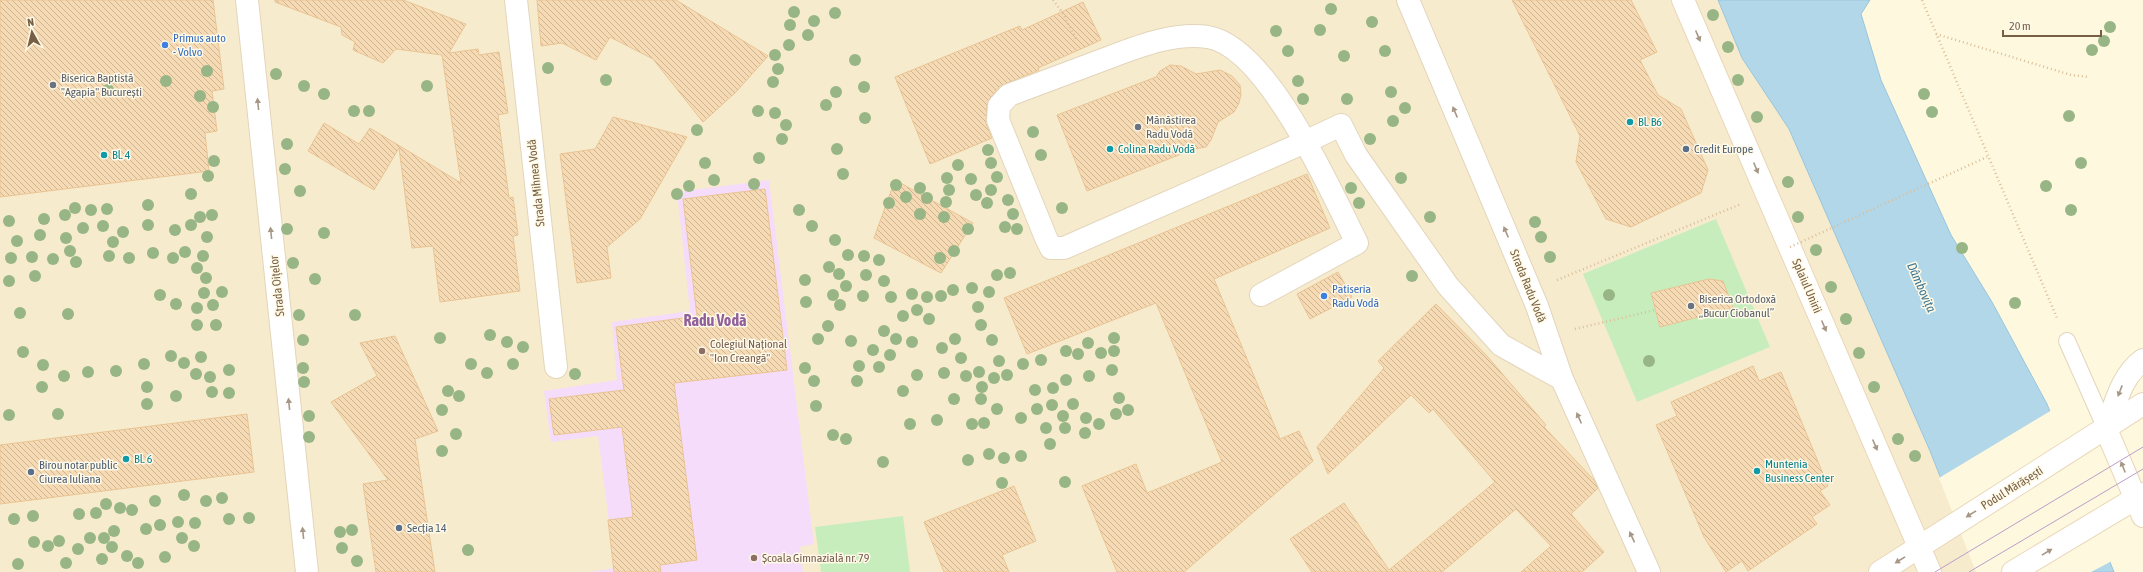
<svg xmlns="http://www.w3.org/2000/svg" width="2143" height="572" viewBox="0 0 2143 572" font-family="'Asap Condensed',sans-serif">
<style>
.residential{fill:#f6ebcd}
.education{fill:#f5dcfa}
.garden{fill:#c8edbd}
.water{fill:#b2d7e9;stroke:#98c5dc}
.pier{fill:#fef8df}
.building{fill:url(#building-back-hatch);stroke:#eac493}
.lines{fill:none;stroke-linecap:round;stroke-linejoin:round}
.service-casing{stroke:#e3d5bb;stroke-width:18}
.minor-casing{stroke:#e3d5bb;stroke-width:24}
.tertiary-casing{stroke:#e3d5bb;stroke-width:24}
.secondary-casing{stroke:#e9d7b8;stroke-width:24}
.path{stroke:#dbbe98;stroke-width:2.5;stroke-dasharray:1 3;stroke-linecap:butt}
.service{stroke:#fff;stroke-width:16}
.minor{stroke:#fff;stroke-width:22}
.tertiary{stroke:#fff;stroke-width:22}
.secondary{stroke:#fff;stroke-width:22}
.tram{stroke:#bc9ec8;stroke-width:1}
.path-bridge{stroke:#dbbe98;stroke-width:2.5;stroke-dasharray:1 3;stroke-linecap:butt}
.tree{fill:#97b585}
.oneway{fill:#a79786}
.shop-dot{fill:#3f7fe0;stroke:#fffae7;stroke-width:1.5}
.worship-dot{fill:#6b7280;stroke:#fffae7;stroke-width:1.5}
.culture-dot{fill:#0f9aa8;stroke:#fffae7;stroke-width:1.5}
.service-dot{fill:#5c6f8a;stroke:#fffae7;stroke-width:1.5}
.education-dot{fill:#8d6e63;stroke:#fffae7;stroke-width:1.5}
.labels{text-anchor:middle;stroke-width:3;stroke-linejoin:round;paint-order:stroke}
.shop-label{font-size:12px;fill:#366cbe;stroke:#fffae7;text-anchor:start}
.worship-label{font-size:12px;fill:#5b616d;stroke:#fffae7;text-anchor:start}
.culture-label{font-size:12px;fill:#0d838f;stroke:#fffae7;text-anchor:start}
.service-label{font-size:12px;fill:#4e5e75;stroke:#fffae7;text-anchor:start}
.street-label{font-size:12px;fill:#775f45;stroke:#fffae7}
.education-label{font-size:12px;fill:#785e54;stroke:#fffae7;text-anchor:start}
.water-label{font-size:13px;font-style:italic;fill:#3f7794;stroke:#fffae7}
.district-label{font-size:16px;font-weight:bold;fill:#915f9b;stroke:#fffae7}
</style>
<defs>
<pattern id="building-back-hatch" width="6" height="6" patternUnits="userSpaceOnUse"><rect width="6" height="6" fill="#f6dab4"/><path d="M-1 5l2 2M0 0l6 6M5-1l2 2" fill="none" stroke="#ccb494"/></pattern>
</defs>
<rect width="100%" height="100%" fill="#fef8df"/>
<!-- residential -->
<path class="residential" d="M 0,0 L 1718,0 L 1742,58 L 1789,129 L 1930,451 L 1978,572 L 0,572 Z"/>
<!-- education -->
<path class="education" d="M 769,180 L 814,544 L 800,547 L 803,572 L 589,572 L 615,568 L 598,436 L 551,442 L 544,391 L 617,380 L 612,322 L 690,311 L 677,192 Z"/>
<!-- garden -->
<path class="garden" d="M 1716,219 L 1770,347 L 1637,402 L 1583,274 Z
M 903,516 L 910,572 L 821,572 L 815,527 Z"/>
<!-- water -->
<path class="water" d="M 1718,0 L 1870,0 L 1861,14 L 1881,80 L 1951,235 L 1992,302 L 2047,404 L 2114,572 L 1978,572 L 1930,451 L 1789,129 L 1742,58 Z"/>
<!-- pier -->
<path class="pier" d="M 2052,410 L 2112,561 L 2091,572 L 1976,572 L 1939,478 Z"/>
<!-- building -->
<path class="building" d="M 0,0 L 213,0 L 224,89 L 212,91 L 217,131 L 205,133 L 209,171 L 0,197 Z
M 275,0 L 403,0 L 466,24 L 449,53 L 478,49 L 479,55 L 499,52 L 508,113 L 498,115 L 509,198 L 513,197 L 518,235 L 513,236 L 520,291 L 440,302 L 433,246 L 412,248 L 399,148 L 374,190 L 308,151 L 324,123 L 359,144 L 370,128 L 461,183 L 442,55 L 396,49 L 383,63 L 353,50 L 355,42 L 342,35 L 341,27 L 275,2 Z
M 537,0 L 676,0 L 768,56 L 736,92 L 703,122 L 653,59 L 610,37 L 596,60 L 562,43 L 541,46 Z
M 1512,0 L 1631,0 L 1657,52 L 1640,60 L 1658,95 L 1681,109 L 1708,170 L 1701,193 L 1631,227 L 1606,219 L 1576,162 L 1580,136 Z
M 1083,2 L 1101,40 L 1038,68 L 1039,70 L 1000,86 L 990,98 L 987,105 L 986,124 L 992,138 L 930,164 L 895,77 L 1020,26 L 1022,30 Z
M 1170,65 L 1181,66 L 1196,74 L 1220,70 L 1232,76 L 1240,85 L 1241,94 L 1239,103 L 1234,112 L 1218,122 L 1211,140 L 1206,147 L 1194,149 L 1087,191 L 1057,115 L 1156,77 L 1160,71 Z
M 613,117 L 687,137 L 640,219 L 607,247 L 611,278 L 577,283 L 560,154 L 595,149 Z
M 1307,174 L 1330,228 L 1214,279 L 1280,439 L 1299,431 L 1313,461 L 1184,572 L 1117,572 L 1082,486 L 1136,464 L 1147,493 L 1222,462 L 1156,303 L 1027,354 L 1004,298 Z
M 895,180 L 973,223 L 941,273 L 874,238 Z
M 765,189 L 787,370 L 674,383 L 697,560 L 660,565 L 661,572 L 614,572 L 608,520 L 633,517 L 622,427 L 554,435 L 549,399 L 624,390 L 616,327 L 697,316 L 683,199 Z
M 1338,272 L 1352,297 L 1310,319 L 1297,294 Z
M 1709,279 L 1723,281 L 1733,308 L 1660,327 L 1651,293 Z
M 1436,304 L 1488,357 L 1546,425 L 1544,427 L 1594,480 L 1598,488 L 1571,514 L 1604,552 L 1582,572 L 1521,572 L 1551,546 L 1516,509 L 1442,572 L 1312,572 L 1290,539 L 1344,503 L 1389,570 L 1495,482 L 1433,409 L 1429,413 L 1411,395 L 1328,474 L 1317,447 L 1384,368 L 1378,361 Z
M 395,336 L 438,431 L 415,439 L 435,572 L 376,572 L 363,484 L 388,480 L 331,402 L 377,376 L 360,343 Z
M 1753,366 L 1759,381 L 1781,372 L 1828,486 L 1820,491 L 1830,505 L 1812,517 L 1817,524 L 1748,571 L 1742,561 L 1726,572 L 1704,537 L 1656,425 L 1677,416 L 1671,402 Z
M 247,414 L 254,472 L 0,504 L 0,445 Z
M 1014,486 L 1036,541 L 1002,555 L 1009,572 L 944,572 L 924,522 Z"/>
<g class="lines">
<!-- service casing -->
<g class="service-casing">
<path id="service" d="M 2067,341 L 2106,429"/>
</g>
<!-- minor casing -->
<g class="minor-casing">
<path id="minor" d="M 247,0 L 307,572
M 516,0 L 556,367
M 1408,0 L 1537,306 L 1562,379 L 1649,572
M 1261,295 L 1357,243 C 1331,192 1268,47 1208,37 C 1173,32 1137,47 1105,59 C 1073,71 1041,83 1009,95 L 999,106 L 998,120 L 1046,238 L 1051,248 L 1064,248 L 1305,142 L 1341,125 L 1356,155 L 1448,286 L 1501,345 L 1562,379"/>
</g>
<!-- tertiary casing -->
<g class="tertiary-casing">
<path id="tertiary" d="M 2106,429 C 2115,405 2121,376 2143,360"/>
</g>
<!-- secondary casing -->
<g class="secondary-casing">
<path id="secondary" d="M 1683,0 L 1930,572
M 2106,429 L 2143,516
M 1880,572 L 2143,404
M 2013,572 L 2143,494"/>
</g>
<!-- path -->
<path class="path" d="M 1053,0 L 1062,12 L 1076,39
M 1922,0 L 2057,318
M 1936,34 L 2071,75 L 2089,77
M 1557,280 L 1741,204
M 1575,329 L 1655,310"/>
<!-- service -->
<use href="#service" class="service"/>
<!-- minor -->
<use href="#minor" class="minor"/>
<!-- tertiary -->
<use href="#tertiary" class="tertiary"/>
<!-- secondary -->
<use href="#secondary" class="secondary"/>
<!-- tram -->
<path class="tram" d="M 1935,572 L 2143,447
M 1969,572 L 2143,469"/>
<!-- path-bridge -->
<path class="path-bridge" d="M 1790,247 L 1987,157"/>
</g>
<!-- trees -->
<g class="tree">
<circle cx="1331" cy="9" r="6"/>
<circle cx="794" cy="12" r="6"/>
<circle cx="835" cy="13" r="6"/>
<circle cx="1713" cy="15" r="6"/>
<circle cx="814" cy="21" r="6"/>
<circle cx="1372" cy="22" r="6"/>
<circle cx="790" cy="25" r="6"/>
<circle cx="2110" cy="27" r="6"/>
<circle cx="1320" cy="30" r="6"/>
<circle cx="1276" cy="31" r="6"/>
<circle cx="808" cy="35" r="6"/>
<circle cx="2104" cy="41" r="6"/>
<circle cx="789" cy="45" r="6"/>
<circle cx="1728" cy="47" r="6"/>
<circle cx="2092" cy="50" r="6"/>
<circle cx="1288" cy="51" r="6"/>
<circle cx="1385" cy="51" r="6"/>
<circle cx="775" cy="55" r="6"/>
<circle cx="1344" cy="56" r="6"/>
<circle cx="855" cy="60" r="6"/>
<circle cx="548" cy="68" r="6"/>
<circle cx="778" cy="69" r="6"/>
<circle cx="207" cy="71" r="6"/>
<circle cx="276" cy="74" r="6"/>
<circle cx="606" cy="80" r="6"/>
<circle cx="1738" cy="80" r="6"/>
<circle cx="166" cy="81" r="6"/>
<circle cx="1298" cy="81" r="6"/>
<circle cx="773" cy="82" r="6"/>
<circle cx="304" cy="86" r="6"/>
<circle cx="427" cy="86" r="6"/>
<circle cx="864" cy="87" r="6"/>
<circle cx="108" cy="90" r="6"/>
<circle cx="836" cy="92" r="6"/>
<circle cx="1391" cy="92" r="6"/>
<circle cx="324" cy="94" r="6"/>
<circle cx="1924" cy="94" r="6"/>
<circle cx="200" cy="96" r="6"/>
<circle cx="1303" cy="99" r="6"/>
<circle cx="1347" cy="99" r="6"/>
<circle cx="826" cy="105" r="6"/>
<circle cx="213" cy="107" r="6"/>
<circle cx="1405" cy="108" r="6"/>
<circle cx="354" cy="111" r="6"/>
<circle cx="369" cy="111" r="6"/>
<circle cx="758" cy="111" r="6"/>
<circle cx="1932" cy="112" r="6"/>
<circle cx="775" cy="113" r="6"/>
<circle cx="2069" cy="116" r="6"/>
<circle cx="1757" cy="117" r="6"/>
<circle cx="865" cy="118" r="6"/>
<circle cx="1393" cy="121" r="6"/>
<circle cx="786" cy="125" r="6"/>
<circle cx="697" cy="130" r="6"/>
<circle cx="1033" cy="132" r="6"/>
<circle cx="782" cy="139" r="6"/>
<circle cx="1370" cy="139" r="6"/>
<circle cx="287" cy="144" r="6"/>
<circle cx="837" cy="149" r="6"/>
<circle cx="988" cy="150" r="6"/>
<circle cx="1041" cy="155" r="6"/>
<circle cx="759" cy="158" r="6"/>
<circle cx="214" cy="161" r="6"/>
<circle cx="705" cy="163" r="6"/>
<circle cx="991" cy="163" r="6"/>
<circle cx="2081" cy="163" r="6"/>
<circle cx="958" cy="165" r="6"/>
<circle cx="285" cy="169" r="6"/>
<circle cx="843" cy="174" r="6"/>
<circle cx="208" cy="176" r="6"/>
<circle cx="997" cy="177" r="6"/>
<circle cx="947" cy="178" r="6"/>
<circle cx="1401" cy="178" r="6"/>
<circle cx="971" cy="179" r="6"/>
<circle cx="714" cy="180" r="6"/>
<circle cx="1788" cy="182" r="6"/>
<circle cx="754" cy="184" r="6"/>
<circle cx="896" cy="185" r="6"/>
<circle cx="689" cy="186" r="6"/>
<circle cx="2046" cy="186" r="6"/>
<circle cx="920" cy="188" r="6"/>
<circle cx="1351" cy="188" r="6"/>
<circle cx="949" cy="190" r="6"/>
<circle cx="991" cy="190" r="6"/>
<circle cx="300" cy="191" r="6"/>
<circle cx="191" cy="194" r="6"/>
<circle cx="677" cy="194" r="6"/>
<circle cx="976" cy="195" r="6"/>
<circle cx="906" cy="197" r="6"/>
<circle cx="927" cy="198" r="6"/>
<circle cx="1008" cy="200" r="6"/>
<circle cx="946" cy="202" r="6"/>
<circle cx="889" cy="203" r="6"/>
<circle cx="987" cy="203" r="6"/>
<circle cx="1359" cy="203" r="6"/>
<circle cx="148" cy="205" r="6"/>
<circle cx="75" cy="208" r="6"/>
<circle cx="1062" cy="208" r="6"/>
<circle cx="107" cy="209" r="6"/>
<circle cx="91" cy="210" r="6"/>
<circle cx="799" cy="210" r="6"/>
<circle cx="2071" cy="210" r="6"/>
<circle cx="920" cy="214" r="6"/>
<circle cx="1013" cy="214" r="6"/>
<circle cx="65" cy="215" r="6"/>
<circle cx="212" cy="215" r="6"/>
<circle cx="200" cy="217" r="6"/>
<circle cx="944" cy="217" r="6"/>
<circle cx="1430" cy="217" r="6"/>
<circle cx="1798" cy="217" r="6"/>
<circle cx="44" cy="219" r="6"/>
<circle cx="9" cy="221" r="6"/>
<circle cx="1535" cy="222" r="6"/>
<circle cx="148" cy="225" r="6"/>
<circle cx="191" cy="225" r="6"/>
<circle cx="103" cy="226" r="6"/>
<circle cx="812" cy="226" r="6"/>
<circle cx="1005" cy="227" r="6"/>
<circle cx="83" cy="228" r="6"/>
<circle cx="287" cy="229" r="6"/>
<circle cx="968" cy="229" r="6"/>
<circle cx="1017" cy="229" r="6"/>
<circle cx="175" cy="230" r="6"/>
<circle cx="123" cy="232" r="6"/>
<circle cx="324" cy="233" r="6"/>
<circle cx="40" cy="235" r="6"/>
<circle cx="207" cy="237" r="6"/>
<circle cx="1541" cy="237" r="6"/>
<circle cx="66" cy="238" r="6"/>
<circle cx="835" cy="240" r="6"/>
<circle cx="17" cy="241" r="6"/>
<circle cx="113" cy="242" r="6"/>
<circle cx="1962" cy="248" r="6"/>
<circle cx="1816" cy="250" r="6"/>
<circle cx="70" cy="251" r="6"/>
<circle cx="954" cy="251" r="6"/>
<circle cx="185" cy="252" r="6"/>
<circle cx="153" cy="253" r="6"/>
<circle cx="848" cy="255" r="6"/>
<circle cx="109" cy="256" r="6"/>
<circle cx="203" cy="256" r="6"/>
<circle cx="864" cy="256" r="6"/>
<circle cx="32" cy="257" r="6"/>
<circle cx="1550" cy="257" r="6"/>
<circle cx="11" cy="258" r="6"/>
<circle cx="129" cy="258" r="6"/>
<circle cx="173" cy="258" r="6"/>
<circle cx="940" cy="258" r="6"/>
<circle cx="53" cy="259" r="6"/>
<circle cx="879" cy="260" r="6"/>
<circle cx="76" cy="262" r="6"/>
<circle cx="293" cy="263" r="6"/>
<circle cx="829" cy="267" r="6"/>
<circle cx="197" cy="268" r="6"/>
<circle cx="1010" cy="273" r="6"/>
<circle cx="839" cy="274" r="6"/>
<circle cx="866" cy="275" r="6"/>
<circle cx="997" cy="275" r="6"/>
<circle cx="35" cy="276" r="6"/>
<circle cx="1412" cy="276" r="6"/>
<circle cx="206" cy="278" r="6"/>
<circle cx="315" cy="279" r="6"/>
<circle cx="805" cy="280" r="6"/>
<circle cx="9" cy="281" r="6"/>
<circle cx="884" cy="281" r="6"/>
<circle cx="846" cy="286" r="6"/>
<circle cx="1831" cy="287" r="6"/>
<circle cx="972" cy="288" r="6"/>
<circle cx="953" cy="290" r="6"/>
<circle cx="222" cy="292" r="6"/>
<circle cx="989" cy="292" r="6"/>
<circle cx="204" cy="293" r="6"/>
<circle cx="912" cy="294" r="6"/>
<circle cx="160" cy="295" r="6"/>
<circle cx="833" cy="295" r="6"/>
<circle cx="1609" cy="295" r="6"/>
<circle cx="863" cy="296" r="6"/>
<circle cx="941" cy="296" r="6"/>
<circle cx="891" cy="297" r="6"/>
<circle cx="927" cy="297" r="6"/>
<circle cx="806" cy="302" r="6"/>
<circle cx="2015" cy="303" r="6"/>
<circle cx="176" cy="304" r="6"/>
<circle cx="213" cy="305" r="6"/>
<circle cx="840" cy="305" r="6"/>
<circle cx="978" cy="307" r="6"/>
<circle cx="197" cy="308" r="6"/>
<circle cx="917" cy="310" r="6"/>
<circle cx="20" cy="313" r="6"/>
<circle cx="68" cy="314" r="6"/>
<circle cx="299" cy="315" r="6"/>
<circle cx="355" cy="315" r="6"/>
<circle cx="903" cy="316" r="6"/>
<circle cx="929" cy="319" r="6"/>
<circle cx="1846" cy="319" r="6"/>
<circle cx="197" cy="325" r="6"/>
<circle cx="216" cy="325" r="6"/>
<circle cx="981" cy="325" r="6"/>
<circle cx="828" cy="326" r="6"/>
<circle cx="884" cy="331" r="6"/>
<circle cx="490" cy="335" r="6"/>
<circle cx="440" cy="338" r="6"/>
<circle cx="1114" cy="338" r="6"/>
<circle cx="818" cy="339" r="6"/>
<circle cx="896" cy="339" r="6"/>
<circle cx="955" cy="339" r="6"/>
<circle cx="303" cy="340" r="6"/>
<circle cx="992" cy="340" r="6"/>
<circle cx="851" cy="341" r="6"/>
<circle cx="507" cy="342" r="6"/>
<circle cx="912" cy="342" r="6"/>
<circle cx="1088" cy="343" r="6"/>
<circle cx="523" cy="347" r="6"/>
<circle cx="942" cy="348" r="6"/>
<circle cx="873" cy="350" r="6"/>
<circle cx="1066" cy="351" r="6"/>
<circle cx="1114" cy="351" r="6"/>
<circle cx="23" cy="352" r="6"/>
<circle cx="1101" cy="353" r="6"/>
<circle cx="1859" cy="353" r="6"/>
<circle cx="1078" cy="354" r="6"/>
<circle cx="890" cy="355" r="6"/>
<circle cx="171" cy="356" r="6"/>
<circle cx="201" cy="357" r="6"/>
<circle cx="961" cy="358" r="6"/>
<circle cx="1041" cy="360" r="6"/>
<circle cx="999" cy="361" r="6"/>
<circle cx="1649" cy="361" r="6"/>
<circle cx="184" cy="363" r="6"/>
<circle cx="144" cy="364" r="6"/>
<circle cx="471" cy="364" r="6"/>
<circle cx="513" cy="364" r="6"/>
<circle cx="1023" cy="364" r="6"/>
<circle cx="43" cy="365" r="6"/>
<circle cx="859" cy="366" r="6"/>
<circle cx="879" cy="367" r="6"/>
<circle cx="303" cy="368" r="6"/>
<circle cx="805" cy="368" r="6"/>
<circle cx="229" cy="370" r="6"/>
<circle cx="1112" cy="370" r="6"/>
<circle cx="116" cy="371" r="6"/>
<circle cx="88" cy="372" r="6"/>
<circle cx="979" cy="372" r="6"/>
<circle cx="487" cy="373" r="6"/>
<circle cx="944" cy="373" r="6"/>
<circle cx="196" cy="374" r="6"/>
<circle cx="575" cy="374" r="6"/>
<circle cx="917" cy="375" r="6"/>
<circle cx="1007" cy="375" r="6"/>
<circle cx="64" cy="376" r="6"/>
<circle cx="966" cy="376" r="6"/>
<circle cx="1089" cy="376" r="6"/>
<circle cx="210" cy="377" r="6"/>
<circle cx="994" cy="378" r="6"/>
<circle cx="1066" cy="380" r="6"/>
<circle cx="814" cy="381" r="6"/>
<circle cx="857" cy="381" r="6"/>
<circle cx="304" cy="382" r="6"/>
<circle cx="42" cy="387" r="6"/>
<circle cx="147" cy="387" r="6"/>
<circle cx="982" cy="387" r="6"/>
<circle cx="1874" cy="387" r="6"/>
<circle cx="1053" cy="388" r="6"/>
<circle cx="1035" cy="390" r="6"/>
<circle cx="448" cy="391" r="6"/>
<circle cx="903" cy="391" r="6"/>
<circle cx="212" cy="392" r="6"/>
<circle cx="229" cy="393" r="6"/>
<circle cx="176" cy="396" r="6"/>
<circle cx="459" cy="396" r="6"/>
<circle cx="1119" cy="398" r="6"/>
<circle cx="954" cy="399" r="6"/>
<circle cx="981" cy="399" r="6"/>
<circle cx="147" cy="404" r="6"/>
<circle cx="1073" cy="404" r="6"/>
<circle cx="1052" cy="405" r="6"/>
<circle cx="816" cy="406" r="6"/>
<circle cx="997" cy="409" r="6"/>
<circle cx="1037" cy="409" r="6"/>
<circle cx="442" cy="410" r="6"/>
<circle cx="1128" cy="410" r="6"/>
<circle cx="58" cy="414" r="6"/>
<circle cx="1116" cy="414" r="6"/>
<circle cx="9" cy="415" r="6"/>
<circle cx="309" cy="416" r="6"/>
<circle cx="1063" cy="416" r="6"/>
<circle cx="1021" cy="418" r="6"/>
<circle cx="1086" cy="418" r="6"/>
<circle cx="937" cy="420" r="6"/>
<circle cx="984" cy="423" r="6"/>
<circle cx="910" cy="424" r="6"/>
<circle cx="972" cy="424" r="6"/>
<circle cx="1099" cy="424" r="6"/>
<circle cx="1046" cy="428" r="6"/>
<circle cx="1065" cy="428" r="6"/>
<circle cx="1085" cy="433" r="6"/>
<circle cx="456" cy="434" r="6"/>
<circle cx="833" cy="435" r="6"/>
<circle cx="309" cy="437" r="6"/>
<circle cx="846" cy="439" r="6"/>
<circle cx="1898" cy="439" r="6"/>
<circle cx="1050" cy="444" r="6"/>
<circle cx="442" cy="451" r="6"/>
<circle cx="989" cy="454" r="6"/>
<circle cx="1021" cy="456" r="6"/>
<circle cx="1915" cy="456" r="6"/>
<circle cx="1004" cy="458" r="6"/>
<circle cx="968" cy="460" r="6"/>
<circle cx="883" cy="462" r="6"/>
<circle cx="1065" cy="482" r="6"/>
<circle cx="1002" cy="483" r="6"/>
<circle cx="184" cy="495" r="6"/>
<circle cx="222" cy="498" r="6"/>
<circle cx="155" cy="501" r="6"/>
<circle cx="206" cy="501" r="6"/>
<circle cx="106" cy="504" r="6"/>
<circle cx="120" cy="508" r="6"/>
<circle cx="132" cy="510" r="6"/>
<circle cx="96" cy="513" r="6"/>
<circle cx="79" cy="514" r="6"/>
<circle cx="33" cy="516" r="6"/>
<circle cx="249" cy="518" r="6"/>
<circle cx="14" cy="519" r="6"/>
<circle cx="229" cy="519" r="6"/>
<circle cx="178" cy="522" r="6"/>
<circle cx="195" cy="523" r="6"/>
<circle cx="160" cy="525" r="6"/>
<circle cx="146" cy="529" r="6"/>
<circle cx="352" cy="530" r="6"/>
<circle cx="114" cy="531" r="6"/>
<circle cx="340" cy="532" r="6"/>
<circle cx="90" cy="538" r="6"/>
<circle cx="104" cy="538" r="6"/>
<circle cx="182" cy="538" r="6"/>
<circle cx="59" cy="541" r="6"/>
<circle cx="34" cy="542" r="6"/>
<circle cx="48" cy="546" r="6"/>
<circle cx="194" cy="546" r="6"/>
<circle cx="112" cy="547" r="6"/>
<circle cx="342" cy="548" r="6"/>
<circle cx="78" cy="549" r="6"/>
<circle cx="468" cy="550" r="6"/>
<circle cx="127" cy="556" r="6"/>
<circle cx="165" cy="557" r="6"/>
<circle cx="102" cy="559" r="6"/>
<circle cx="357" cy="561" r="6"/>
<circle cx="66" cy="563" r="6"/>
<circle cx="138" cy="563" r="6"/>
<circle cx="18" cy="564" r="6"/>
</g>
<!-- one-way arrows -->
<defs><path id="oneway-solid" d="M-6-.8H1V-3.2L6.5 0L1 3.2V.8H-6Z"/></defs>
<g class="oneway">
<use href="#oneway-solid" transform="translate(1698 36) rotate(67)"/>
<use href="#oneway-solid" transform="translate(258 104) rotate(-96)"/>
<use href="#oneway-solid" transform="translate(1455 112) rotate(-113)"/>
<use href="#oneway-solid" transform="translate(1756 168) rotate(67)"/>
<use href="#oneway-solid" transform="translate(1506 232) rotate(-113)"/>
<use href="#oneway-solid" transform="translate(271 233) rotate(-96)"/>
<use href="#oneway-solid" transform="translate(1824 326) rotate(67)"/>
<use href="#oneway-solid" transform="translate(2120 391) rotate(111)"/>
<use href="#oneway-solid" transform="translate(289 404) rotate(-96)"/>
<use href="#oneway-solid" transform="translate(1579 418) rotate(-114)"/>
<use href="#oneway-solid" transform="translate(1875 445) rotate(67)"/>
<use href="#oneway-solid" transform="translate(2123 467) rotate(-112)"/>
<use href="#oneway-solid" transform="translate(1971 514) rotate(148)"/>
<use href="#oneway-solid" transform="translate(303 533) rotate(-96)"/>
<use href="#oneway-solid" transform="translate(1632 537) rotate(-115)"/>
<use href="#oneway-solid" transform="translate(2047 552) rotate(-31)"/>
<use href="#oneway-solid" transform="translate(1900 560) rotate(148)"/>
</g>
<!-- markers -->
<g class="shop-dot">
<circle cx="165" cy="45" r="4"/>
<circle cx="1324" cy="296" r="4"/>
</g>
<g class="worship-dot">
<circle cx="53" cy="85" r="4"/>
<circle cx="1138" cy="127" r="4"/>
<circle cx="1691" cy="306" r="4"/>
</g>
<g class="culture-dot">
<circle cx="1630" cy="122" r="4"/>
<circle cx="1110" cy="149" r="4"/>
<circle cx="104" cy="155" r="4"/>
<circle cx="126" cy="459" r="4"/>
<circle cx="1757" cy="471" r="4"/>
</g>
<g class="service-dot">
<circle cx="1686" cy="149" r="4"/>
<circle cx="31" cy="472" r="4"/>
<circle cx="399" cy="528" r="4"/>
</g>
<g class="education-dot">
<circle cx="702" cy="351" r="4"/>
<circle cx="754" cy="558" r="4"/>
</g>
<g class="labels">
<!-- shop labels -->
<g class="shop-label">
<text x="173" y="42">Primus auto<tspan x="173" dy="14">- Volvo</tspan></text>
<text x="1332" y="293">Patiseria<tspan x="1332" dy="14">Radu Vodă</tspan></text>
</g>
<!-- worship labels -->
<g class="worship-label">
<text x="61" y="82">Biserica Baptistă<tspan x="61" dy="14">"Agapia" București</tspan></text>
<text x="1146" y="124">Mănăstirea<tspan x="1146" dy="14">Radu Vodă</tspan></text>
<text x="1699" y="303">Biserica Ortodoxă<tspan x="1699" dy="14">„Bucur Ciobanul”</tspan></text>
</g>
<!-- culture labels -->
<g class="culture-label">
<text x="1638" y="126">Bl. B6</text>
<text x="1118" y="153">Colina Radu Vodă</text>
<text x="112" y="159">Bl. 4</text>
<text x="134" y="463">Bl. 6</text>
<text x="1765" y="468">Muntenia<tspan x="1765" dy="14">Business Center</tspan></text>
</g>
<!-- service labels -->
<g class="service-label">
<text x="1694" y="153">Credit Europe</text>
<text x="39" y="469">Birou notar public<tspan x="39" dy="14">Ciurea Iuliana</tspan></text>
<text x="407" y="532">Secția 14</text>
</g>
<!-- street labels -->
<g class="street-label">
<text transform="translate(536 183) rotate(-96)" y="4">Strada Mihnea Vodă</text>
<text transform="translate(277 286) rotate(-96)" y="4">Strada Oițelor</text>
<text transform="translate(1528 286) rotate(68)" y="4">Strada Radu Vodă</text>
<text transform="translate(1807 286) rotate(67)" y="4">Splaiul Unirii</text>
<text transform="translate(2012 488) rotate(-32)" y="4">Podul Mărășești</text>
</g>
<!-- education labels -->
<g class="education-label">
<text x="710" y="348">Colegiul Național<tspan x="710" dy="14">"Ion Creangă"</tspan></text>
<text x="762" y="562">Școala Gimnazială nr. 79</text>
</g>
<!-- water labels -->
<g class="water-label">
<text transform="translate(1922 287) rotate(66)" y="5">Dâmbovița</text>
</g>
<!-- district labels -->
<g class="district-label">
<text x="715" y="326">Radu Vodă</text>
</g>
</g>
<!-- north arrow -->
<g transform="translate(32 32) rotate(352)" stroke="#fffae7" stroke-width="3" paint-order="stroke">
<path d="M0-3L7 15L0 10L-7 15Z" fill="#775f45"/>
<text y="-6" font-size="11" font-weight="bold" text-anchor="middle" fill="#775f45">N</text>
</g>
<!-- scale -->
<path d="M2003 30v6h98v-6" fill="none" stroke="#775f45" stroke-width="2"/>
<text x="2009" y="30" font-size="12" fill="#775f45" stroke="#fffae7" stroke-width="3" paint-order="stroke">20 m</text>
</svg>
